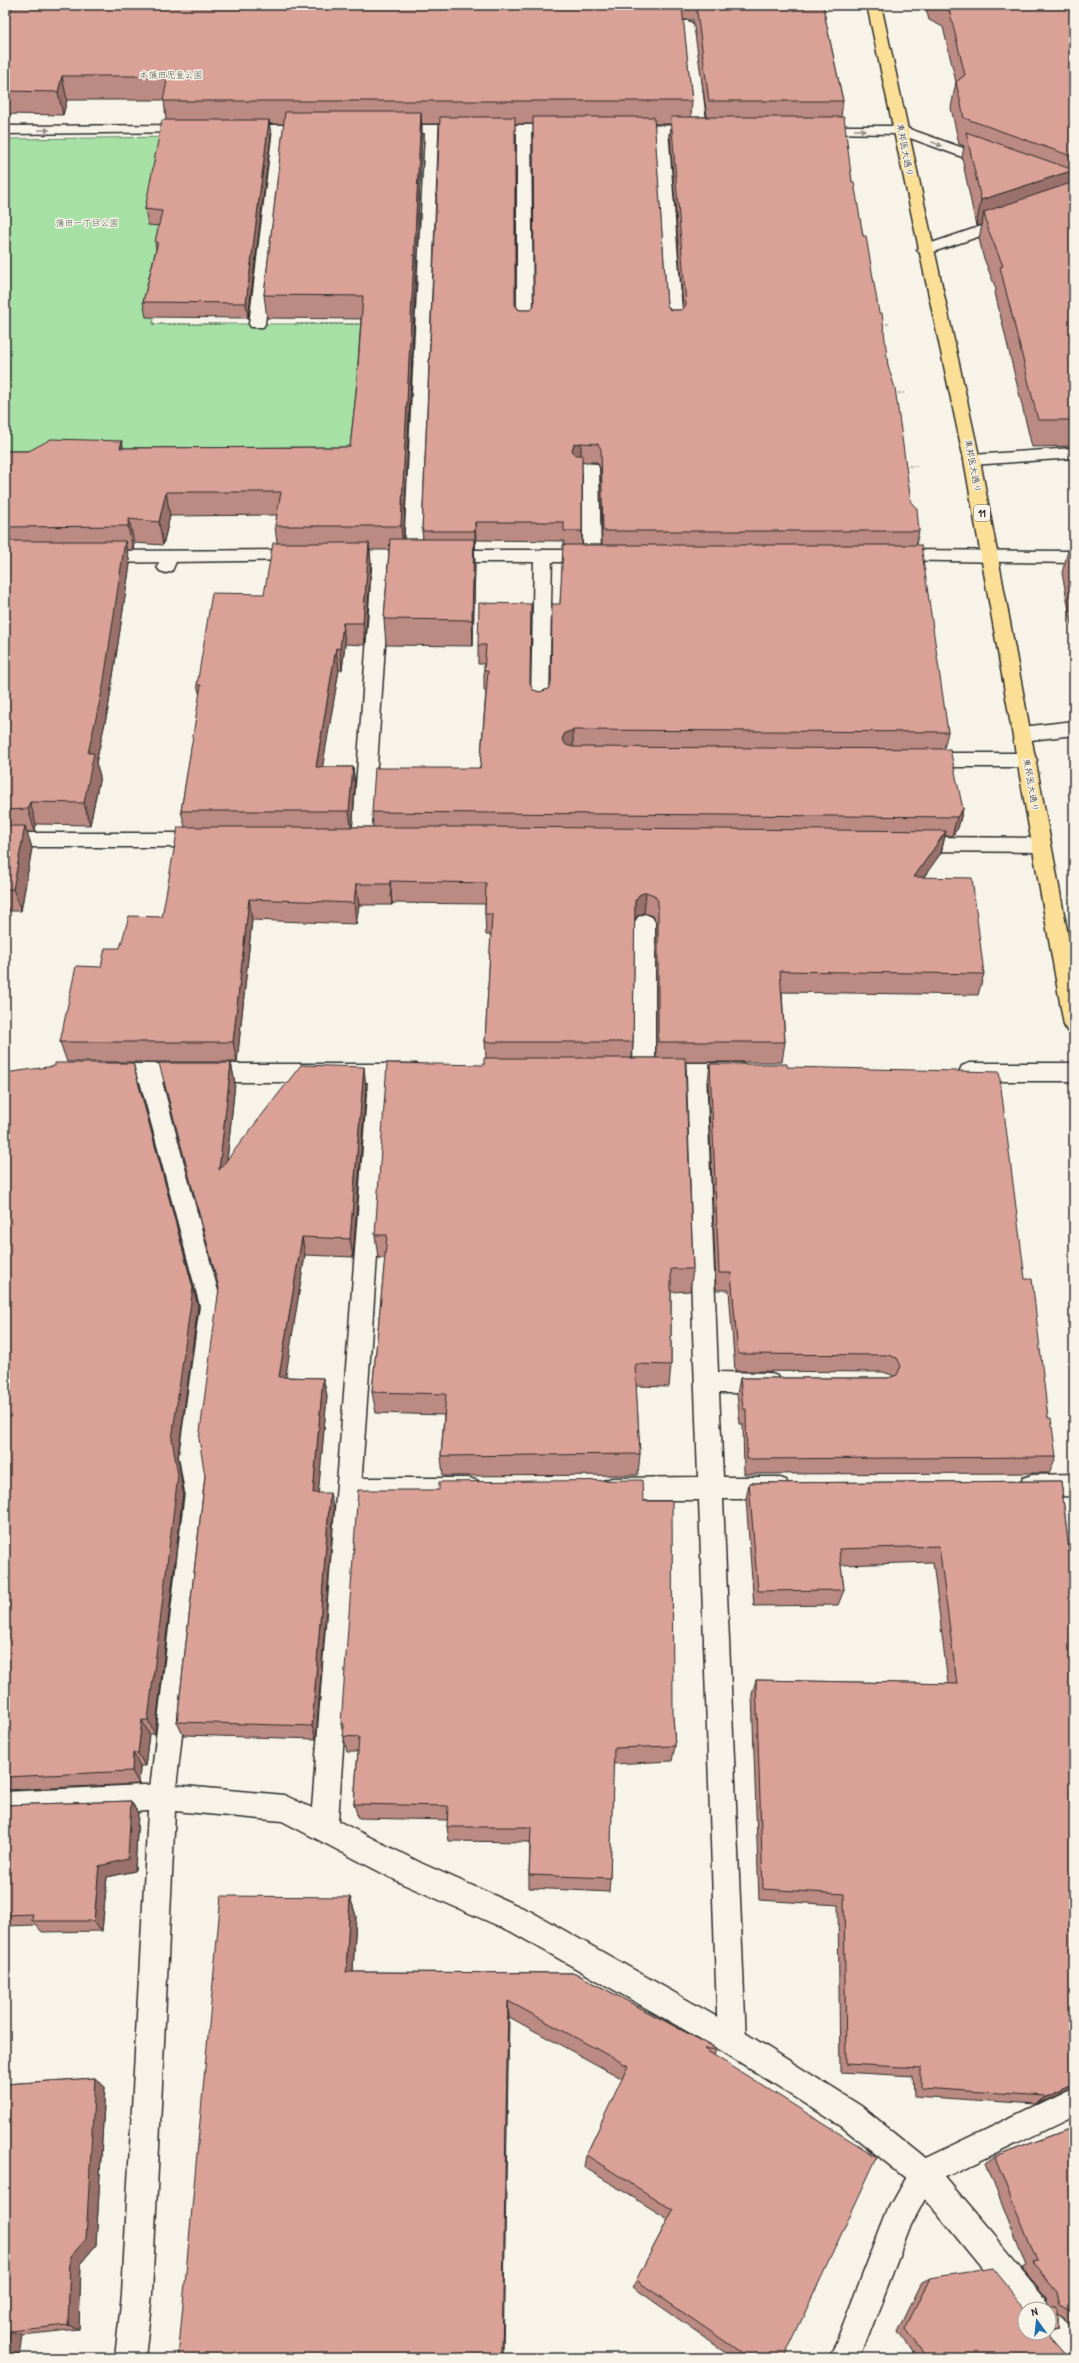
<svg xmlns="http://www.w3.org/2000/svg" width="1079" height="2363" viewBox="0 0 1079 2363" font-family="'Patrick Hand','Klee One',sans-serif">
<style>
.green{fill:#a6e0a5;stroke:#688668}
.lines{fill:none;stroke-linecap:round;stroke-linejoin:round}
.lane-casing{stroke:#2b2b2b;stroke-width:3}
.street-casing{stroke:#2b2b2b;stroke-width:3}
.primary-casing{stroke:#2b2b2b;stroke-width:3}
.path{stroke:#2b2b2b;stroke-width:2;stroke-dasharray:0.5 2;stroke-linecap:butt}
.lane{fill:#f7f3e8;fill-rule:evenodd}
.street{fill:#f7f3e8;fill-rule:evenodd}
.primary{fill:#fbdf96;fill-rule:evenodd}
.wall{fill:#bb8a82;stroke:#2b2b2b;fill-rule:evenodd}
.shaded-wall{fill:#99716a;stroke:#2b2b2b}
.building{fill:#daa197;stroke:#2b2b2b}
.oneway{fill:#918f8a}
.labels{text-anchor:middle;stroke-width:3;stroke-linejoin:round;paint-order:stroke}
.far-park-label{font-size:9px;fill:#4a584a;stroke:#f7f3e8}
.far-street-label{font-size:9px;fill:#2b2b2b;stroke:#f7f3e8}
.shield{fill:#f7f3e8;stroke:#686764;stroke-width:1}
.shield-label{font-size:10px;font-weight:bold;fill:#2b2b2b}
</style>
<rect width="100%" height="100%" fill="#f7f3e8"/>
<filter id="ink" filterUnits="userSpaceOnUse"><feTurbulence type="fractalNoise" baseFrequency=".025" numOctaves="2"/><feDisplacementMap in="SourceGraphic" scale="8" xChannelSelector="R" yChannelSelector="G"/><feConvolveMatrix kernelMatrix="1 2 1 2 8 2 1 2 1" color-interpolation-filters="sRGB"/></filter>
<g filter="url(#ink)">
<!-- green -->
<path class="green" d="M 184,137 L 153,324 L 423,324 L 418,460 L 5,455 L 5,139 Z"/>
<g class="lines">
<!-- lane casing -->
<g class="lane-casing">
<path id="lane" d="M 655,21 L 688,21 L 695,25 L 707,130 L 705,133 L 700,134 L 693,130 L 682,29 L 650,28 L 648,25 L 650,22 Z
M 280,125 L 287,129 L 265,324 L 263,327 L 251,327 L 249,324 L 273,129 Z
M 524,125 L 531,129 L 533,324 L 531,327 L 519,327 L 517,324 L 517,129 Z
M 661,125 L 668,129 L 683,324 L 681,327 L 669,327 L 667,324 L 654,129 Z
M 1008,217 L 1016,222 L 1013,225 L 930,253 L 920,253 L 917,250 L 920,247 Z
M 1074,448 L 1074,458 L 972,465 L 966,464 L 964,460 L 966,456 L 972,455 Z
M 581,463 L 597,464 L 599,468 L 601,556 L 598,560 L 592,562 L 586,560 L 583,556 L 583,473 L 575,472 L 573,468 L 575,464 Z
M 382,550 L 388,552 L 391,556 L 372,840 L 369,845 L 362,847 L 355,845 L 352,840 L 373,556 L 376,552 Z
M 543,550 L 549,552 L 552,556 L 549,703 L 547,708 L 540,710 L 533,708 L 531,703 L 534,556 L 537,552 Z
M 169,551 L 175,553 L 178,557 L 172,571 L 166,573 L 160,571 L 157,567 L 163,553 Z
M 1074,721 L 1074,735 L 1022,741 L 1015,739 L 1013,734 L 1015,729 L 1022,727 Z
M 923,753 L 1027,753 L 1034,755 L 1037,760 L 1034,765 L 1027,767 L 923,767 L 916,765 L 913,760 L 916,755 Z
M 5,833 L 206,833 L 213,835 L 216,840 L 213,845 L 206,847 L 5,847 Z
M 912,837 L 1041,838 L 1048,840 L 1051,845 L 1048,850 L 1041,852 L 912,851 L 905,849 L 902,844 L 905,839 Z
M 645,914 L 652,917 L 655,922 L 655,1072 L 652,1078 L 644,1081 L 636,1078 L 633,1072 L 635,922 L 638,917 Z
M 695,1063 L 703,1066 L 706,1072 L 718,1372 L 769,1373 L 777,1376 L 781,1383 L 777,1390 L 769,1393 L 719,1393 L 723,1477 L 777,1477 L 786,1480 L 789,1488 L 786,1496 L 777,1499 L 723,1499 L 746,2041 L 742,2051 L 732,2055 L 722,2051 L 718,2041 L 699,1500 L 612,1500 L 603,1497 L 600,1489 L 603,1481 L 612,1478 L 698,1477 L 684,1072 L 687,1066 Z
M 149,1065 L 157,1068 L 160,1074 L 222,1306 L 203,1456 L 209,1492 L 175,1797 L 171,1806 L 162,1810 L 153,1806 L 149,1797 L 185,1492 L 179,1456 L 200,1306 L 138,1074 L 141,1068 Z
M 1074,1474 L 1074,1496 L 1032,1497 L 1023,1494 L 1020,1486 L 1023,1478 L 1032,1475 Z
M 349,1478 L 469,1478 L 478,1481 L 481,1489 L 478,1497 L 469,1500 L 349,1500 L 340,1497 L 337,1489 L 340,1481 Z
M 1074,2087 L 1074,2116 L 933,2184 L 911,2225 L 860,2358 L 830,2358 L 889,2207 L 913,2164 Z"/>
</g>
<!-- street casing -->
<g class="street-casing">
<path id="street" d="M 190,125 L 197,129 L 195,132 L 5,134 L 5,126 Z
M 240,125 L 314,125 L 321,129 L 314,133 L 235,132 L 233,129 Z
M 392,125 L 562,125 L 569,129 L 562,133 L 439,133 L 422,550 L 592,550 L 598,552 L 601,556 L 598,560 L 592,562 L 340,562 L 334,560 L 331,556 L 334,552 L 340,550 L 404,550 L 425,133 L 387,132 L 385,129 L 387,126 Z
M 624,125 L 700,126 L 707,130 L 700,134 L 619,132 L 617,129 L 619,126 Z
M 816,126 L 901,126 L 997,160 L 999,163 L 997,166 L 987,166 L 899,134 L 811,133 L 809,130 Z
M 300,550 L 306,552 L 309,556 L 306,560 L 98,563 L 92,561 L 89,557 L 92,553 L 98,551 Z
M 892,550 L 1074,551 L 1074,563 L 886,560 L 883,556 L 886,552 Z
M 656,1063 L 740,1063 L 748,1066 L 751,1072 L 748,1078 L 740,1081 L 656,1081 L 648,1078 L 645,1072 L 648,1066 Z
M 970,1063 L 1074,1063 L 1074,1081 L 970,1081 L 962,1078 L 959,1072 L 962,1066 Z
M 106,1064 L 416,1064 L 424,1067 L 427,1073 L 424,1079 L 416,1082 L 389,1082 L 338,1821 L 423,1864 L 530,1911 L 742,2031 L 861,2106 L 933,2164 L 1046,2298 L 1049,2310 C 1075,2321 1074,2334 1074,2358 L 1057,2358 L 1038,2336 L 1037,2333 L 1049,2333 L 1049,2309 L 1025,2309 L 1024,2320 L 913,2184 L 841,2126 L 722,2051 L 510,1931 L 403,1884 L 282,1821 L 175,1811 L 152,2294 L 145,2358 L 115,2358 L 122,2294 L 148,1811 L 5,1818 L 5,1792 L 162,1784 L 284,1795 L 312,1808 L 368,1082 L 106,1082 L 98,1079 L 95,1073 L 98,1067 Z"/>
</g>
<!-- primary casing -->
<g class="primary-casing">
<path id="primary" d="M 867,5 L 881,5 L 980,460 L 1074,968 L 1074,1033 L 1067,1031 L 1064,1025 L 964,460 Z"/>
</g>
<!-- path -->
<path class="path" d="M 153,324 L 220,324
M 295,324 L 362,324
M 881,324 L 891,324
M 893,393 L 904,393
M 904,466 L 918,466"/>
<!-- lane -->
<use href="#lane" class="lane"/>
<!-- street -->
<use href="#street" class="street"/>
<!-- primary -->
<use href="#primary" class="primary"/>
</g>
<!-- wall -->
<path class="wall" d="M 13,5 L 823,5 L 826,22 L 843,101 L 841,117 L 852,182 L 863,236 L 888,366 L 911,502 L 919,531 L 916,545 L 948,732 L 944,749 L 963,809 L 958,828 L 952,836 L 945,836 L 941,853 L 923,877 L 984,974 L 978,995 L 782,992 L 785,1042 L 782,1062 L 686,1062 L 693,1269 L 690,1291 L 671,1292 L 671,1365 L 669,1387 L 636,1386 L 640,1454 L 638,1475 L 443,1476 L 441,1456 L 444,1415 L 376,1413 L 372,1392 L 385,1258 L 378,1258 L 375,1235 L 484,1065 L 486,1058 L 485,1042 L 491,935 L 486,935 L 485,914 L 485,904 L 392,903 L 392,905 L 359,905 L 356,924 L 252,920 L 237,1062 L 67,1062 L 60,1042 L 101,967 L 120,948 L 162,917 L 185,827 L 181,811 L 200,696 L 197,685 L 264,594 L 277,543 L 275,526 L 277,515 L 170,516 L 163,545 L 134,543 L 133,550 L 127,550 L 130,564 L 108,709 L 96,763 L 100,776 L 90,825 L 36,824 L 35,832 L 27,832 L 32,848 L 21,911 L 5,911 L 5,451 L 29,451 L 122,441 L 123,448 L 350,447 L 356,393 L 361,319 L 267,318 L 264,295 L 284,124 L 269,124 L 271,136 L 248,318 L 146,317 L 143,302 L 156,249 L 155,242 L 159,226 L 148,225 L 145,209 L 166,120 L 164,100 L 67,100 L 63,115 L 5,114 L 5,22 L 8,20 ZM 683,20 L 693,20 L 707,117 L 691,117 L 692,101 ZM 422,124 L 439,124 L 422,531 L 423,539 L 403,539 L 422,136 ZM 515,124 L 533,124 L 534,305 L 531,310 L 519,310 L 516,305 ZM 654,124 L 671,124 L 670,136 L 683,308 L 682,310 L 670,310 L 667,305 ZM 582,462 L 597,462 L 600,468 L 602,545 L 582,545 ZM 476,540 L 564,541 L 560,604 L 551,683 L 548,689 L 540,692 L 533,690 L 530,685 L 531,624 L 478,645 L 478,664 L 484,664 L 484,691 L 486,691 L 480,768 L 372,812 L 373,827 L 352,827 L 355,787 L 353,767 L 322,767 L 339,670 L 342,670 L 345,644 L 365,645 L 371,564 L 370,550 L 389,550 L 384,619 L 386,645 L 473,646 L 475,564 L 474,550 L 475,550 ZM 644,913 L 653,916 L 656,922 L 656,1058 L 632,1058 L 633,1042 L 634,920 L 637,916 Z
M 925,5 L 1074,5 L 1074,446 L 1032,447 L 995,293 L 996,289 L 983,256 L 979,238 L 982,225 L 976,226 L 962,158 L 964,146 L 959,144 L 951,108 L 956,82 L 943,27 L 929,20 Z
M 1069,547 L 1074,572 L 1074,636 L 1062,573 Z
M 133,1063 L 198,1306 L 178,1456 L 183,1492 L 155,1734 L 149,1734 L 145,1766 L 140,1766 L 139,1784 L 5,1790 L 5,1073 Z
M 231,1063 L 235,1083 L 227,1160 L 366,1087 L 353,1257 L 305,1255 L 285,1377 L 323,1378 L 327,1396 L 318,1493 L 334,1509 L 316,1739 L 183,1735 L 177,1722 L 205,1476 L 219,1288 Z
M 710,1064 L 787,1067 L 1025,1279 L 1048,1418 L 1056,1457 L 1049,1473 L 744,1474 L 743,1424 L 740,1424 L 737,1394 L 740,1378 L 888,1378 L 893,1377 L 892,1375 L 883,1372 L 735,1371 L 729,1290 L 716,1290 L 708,1082 Z
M 1061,1481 L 1074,1594 L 1074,2086 L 1035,2104 L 914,2096 L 913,2076 L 840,2072 L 838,1905 L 759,1900 L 752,1694 L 756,1680 L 948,1684 L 933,1562 L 841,1565 L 844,1590 L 838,1605 L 754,1606 L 746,1499 L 749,1483 Z
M 643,1501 L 673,1717 L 675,1746 L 672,1761 L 613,1764 L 610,1878 L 609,1892 L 529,1888 L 529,1875 L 530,1842 L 449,1841 L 447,1827 L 448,1820 L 358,1818 L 354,1804 L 358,1752 L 347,1752 L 341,1724 Z
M 131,1801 L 138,1813 L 135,1871 L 107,1877 L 102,1931 L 42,1932 L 36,1925 L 5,1926 L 5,1805 Z
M 350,1897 L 356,1916 L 353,1972 L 575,1973 L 717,2049 L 714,2055 L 784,2358 L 734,2358 L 633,2287 L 668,2219 L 584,2167 L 586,2155 L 623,2079 L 509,2017 L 178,2358 Z
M 95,2078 L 105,2087 L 96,2245 L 81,2263 L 79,2329 L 22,2335 L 5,2358 L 5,2084 Z
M 1074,2127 L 1074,2346 L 1073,2328 L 1065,2318 L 1058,2314 L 1058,2328 L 1049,2331 L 1049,2309 L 1030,2309 L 1037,2307 L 1050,2307 L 1047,2297 L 1022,2267 L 1026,2265 L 986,2163 L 995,2157 Z
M 930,2278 L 1047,2334 L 1067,2356 L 1074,2358 L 916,2358 L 898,2332 L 922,2282 Z"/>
<!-- shaded-wall -->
<path class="shaded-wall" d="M 5,5 L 7,5 L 5,14 Z
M 62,76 L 67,100 L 63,115 L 58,92 Z
M 421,112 L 422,136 L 403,550 L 401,526 Z
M 269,120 L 271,136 L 248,318 L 246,303 Z
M 1074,170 L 1068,195 L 984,212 L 982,225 L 976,226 L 981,200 Z
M 122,441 L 126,464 L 120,448 Z
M 581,443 L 581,462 L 572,469 L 572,450 L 574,444 Z
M 166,492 L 170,516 L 163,545 L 159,522 Z
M 129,519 L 134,543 L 133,550 L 128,526 Z
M 475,522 L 476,540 L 475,550 Z
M 474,539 L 475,564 L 473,646 L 472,620 Z
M 125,541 L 130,564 L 108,709 L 96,763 L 100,776 L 90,825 L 84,803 L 88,753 Z
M 369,543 L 371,564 L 365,645 L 363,623 Z
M 531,604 L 531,624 L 530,704 L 530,684 Z
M 343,623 L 345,644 L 342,670 L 340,649 Z
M 336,648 L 339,670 L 319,788 L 316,767 Z
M 573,730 L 573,750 L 565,752 L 562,739 L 565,733 Z
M 353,767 L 355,787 L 352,832 L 349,811 Z
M 30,802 L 36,824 L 35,832 L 28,809 Z
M 963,809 L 958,828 L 952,836 L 957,817 Z
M 25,826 L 32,848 L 21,911 L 13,889 Z
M 946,831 L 941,853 L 909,898 L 914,877 Z
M 390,881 L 392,903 L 392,905 L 390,884 Z
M 356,884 L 359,905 L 356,924 L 354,903 Z
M 646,892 L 644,913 L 637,916 L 634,922 L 635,901 L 639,895 Z
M 249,899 L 252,920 L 237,1062 L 233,1042 Z
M 133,1063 L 198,1306 L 178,1456 L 183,1492 L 155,1734 L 148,1720 L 172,1439 Z
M 231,1063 L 235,1083 L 224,1189 L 219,1170 Z
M 364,1067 L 366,1087 L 353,1257 L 350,1239 Z
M 302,1237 L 305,1255 L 283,1394 L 279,1377 Z
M 323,1378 L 327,1396 L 317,1509 L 313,1493 Z
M 330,1493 L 334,1509 L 316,1739 L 312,1726 Z
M 142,1720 L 149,1734 L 145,1766 L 138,1753 Z
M 133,1753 L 140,1766 L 139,1784 L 132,1771 Z
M 131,1801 L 138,1813 L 135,1871 L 107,1877 L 102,1931 L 94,1921 L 99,1866 Z
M 350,1897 L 356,1916 L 352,1989 L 346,1972 Z
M 508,2001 L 509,2017 L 503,2358 L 502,2358 Z
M 95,2078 L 105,2087 L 96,2245 L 81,2263 L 79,2329 L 68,2325 L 70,2257 Z
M 1074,2083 L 1074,2086 L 1035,2104 L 1045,2096 Z
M 10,2331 L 22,2335 L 19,2358 L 6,2358 Z"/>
<!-- building -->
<path class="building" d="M 13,5 L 551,5 L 682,7 L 692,101 L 163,101 L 168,76 L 62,76 L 58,92 L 5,91 L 5,22 L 8,20 Z
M 696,5 L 823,5 L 826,22 L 843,101 L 709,101 Z
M 948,5 L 1074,5 L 1074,157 L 964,118 L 956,82 L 965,75 Z
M 285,112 L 421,112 L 401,526 L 275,526 L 281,492 L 166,492 L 159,522 L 129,519 L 128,526 L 5,527 L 5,451 L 29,451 L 51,439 L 122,441 L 120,448 L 350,447 L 356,393 L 363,296 L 264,295 Z
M 440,117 L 515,117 L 515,305 L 519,310 L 531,310 L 534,305 L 533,117 L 654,117 L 667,305 L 670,310 L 682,310 L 686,305 L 671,117 L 844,117 L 852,182 L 854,182 L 863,236 L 866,236 L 879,313 L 882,313 L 888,366 L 895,388 L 911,502 L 917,509 L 919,531 L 603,531 L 601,449 L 598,444 L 581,443 L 574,444 L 572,450 L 575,455 L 582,455 L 582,531 L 564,531 L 564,522 L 475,522 L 475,531 L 422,531 Z
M 162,120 L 269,120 L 246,303 L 143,302 L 158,242 L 155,242 L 162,211 L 145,209 Z
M 966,132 L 1074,170 L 981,200 Z
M 1074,182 L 1074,420 L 1038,420 L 1000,267 L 1003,266 L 988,229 L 984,212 Z
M 390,539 L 474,539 L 472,620 L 384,619 Z
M 5,541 L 125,541 L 103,687 L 88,753 L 94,753 L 84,803 L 30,802 L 28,809 L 5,810 Z
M 273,543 L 369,543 L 363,623 L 343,623 L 340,649 L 336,648 L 316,767 L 353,767 L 349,811 L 181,811 L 201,685 L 197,685 L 212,593 L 264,594 Z
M 563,545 L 921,545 L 948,732 L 573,730 L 565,733 L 562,739 L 566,745 L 573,747 L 950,749 L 963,809 L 957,817 L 372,812 L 375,768 L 480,768 L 488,671 L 484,671 L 486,645 L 478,645 L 479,603 L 531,604 L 530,684 L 533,690 L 540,692 L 548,689 L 551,683 L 552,604 L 560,604 Z
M 1069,547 L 1074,547 L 1074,572 Z
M 5,826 L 25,826 L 13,889 L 5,889 Z
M 178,827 L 491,827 L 946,831 L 914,877 L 972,878 L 984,974 L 780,971 L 785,1042 L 658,1042 L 658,901 L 654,895 L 646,892 L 639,895 L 635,901 L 633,1042 L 485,1042 L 492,914 L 485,914 L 486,883 L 390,881 L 390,884 L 356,884 L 354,903 L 249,899 L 233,1042 L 60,1042 L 76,966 L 101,967 L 105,948 L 120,948 L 129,916 L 162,917 Z
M 484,1058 L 685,1058 L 693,1269 L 671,1269 L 671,1365 L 635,1364 L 640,1454 L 441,1456 L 446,1394 L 372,1392 L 387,1235 L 375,1235 L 387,1063 L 484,1065 Z
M 55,1063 L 133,1063 L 193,1288 L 172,1439 L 178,1475 L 148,1720 L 142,1720 L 138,1753 L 133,1753 L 132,1771 L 5,1777 L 5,1073 L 55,1066 Z
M 159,1063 L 231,1063 L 219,1170 L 301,1065 L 364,1067 L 350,1239 L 302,1237 L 279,1377 L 323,1378 L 313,1493 L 330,1493 L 312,1726 L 177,1722 L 205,1476 L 199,1439 L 219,1288 Z
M 710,1064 L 787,1064 L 787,1067 L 999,1072 L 1025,1279 L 1032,1279 L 1048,1418 L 1051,1418 L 1056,1457 L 747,1459 L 746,1409 L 743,1409 L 740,1378 L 888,1378 L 897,1375 L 901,1366 L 897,1358 L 888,1355 L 738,1354 L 731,1273 L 719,1273 Z
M 642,1480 L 643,1501 L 672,1501 L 673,1717 L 675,1746 L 614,1748 L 610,1878 L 529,1875 L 531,1827 L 447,1827 L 448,1806 L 354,1804 L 359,1737 L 343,1736 L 344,1724 L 341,1724 L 358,1490 L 439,1490 L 439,1482 Z
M 1061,1481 L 1074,1594 L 1074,2083 L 1045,2096 L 921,2088 L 921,2068 L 846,2064 L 844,1894 L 763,1889 L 756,1680 L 957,1684 L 939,1546 L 839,1549 L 844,1590 L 758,1591 L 749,1483 Z
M 131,1801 L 128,1859 L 99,1866 L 94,1921 L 32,1921 L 33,1914 L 5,1915 L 5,1805 Z
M 221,1896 L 350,1897 L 346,1972 L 575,1973 L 717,2049 L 704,2049 L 877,2157 L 784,2358 L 749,2358 L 636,2280 L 673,2210 L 586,2155 L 628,2066 L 508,2001 L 502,2358 L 178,2358 Z
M 95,2078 L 86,2239 L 70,2257 L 68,2325 L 10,2331 L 6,2358 L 5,2358 L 5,2084 Z
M 1074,2127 L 1074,2313 L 1061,2305 L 1058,2293 L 1032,2263 L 1037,2262 L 995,2157 Z
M 993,2268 L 1026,2309 L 1025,2309 L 1025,2333 L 1047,2333 L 1067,2356 L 1074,2356 L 1074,2358 L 927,2358 L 905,2329 L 930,2278 Z
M 1037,2307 L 1058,2307 L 1058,2328 L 1049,2329 L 1049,2309 L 1036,2309 Z"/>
<!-- one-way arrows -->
<defs><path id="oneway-solid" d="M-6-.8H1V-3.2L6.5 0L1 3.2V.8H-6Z"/></defs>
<g class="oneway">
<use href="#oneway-solid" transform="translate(44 130)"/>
<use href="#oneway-solid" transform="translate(860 130)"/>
<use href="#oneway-solid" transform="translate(937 144) rotate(22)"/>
</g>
</g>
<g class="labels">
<!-- far-park labels -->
<g class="far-park-label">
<text x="171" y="78">本蒲田児童公園</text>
<text x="87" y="226">蒲田一丁目公園</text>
</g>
<!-- far-street labels -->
<g class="far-street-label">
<text transform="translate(905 150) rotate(79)" y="3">東邦医大通り</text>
<text transform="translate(973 466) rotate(79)" y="3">東邦医大通り</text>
<text transform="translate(1031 785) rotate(80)" y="3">東邦医大通り</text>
</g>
<!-- shield labels -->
<rect class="shield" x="974" y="505" width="16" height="16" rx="3"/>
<g class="shield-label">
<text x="982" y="517">11</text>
</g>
</g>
<!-- margin -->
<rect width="1079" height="2363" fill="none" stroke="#f7f3e8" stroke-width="20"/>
<rect x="10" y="10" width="1059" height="2343" fill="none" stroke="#2b2b2b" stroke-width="1.5" filter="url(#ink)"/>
<!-- north arrow -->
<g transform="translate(1037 2321) rotate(345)"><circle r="19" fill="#f7f3e8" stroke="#a5a39c"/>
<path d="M0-3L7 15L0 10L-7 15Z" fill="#1f6fb2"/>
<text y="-6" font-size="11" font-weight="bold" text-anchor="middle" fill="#2b2b2b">N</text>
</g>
</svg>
